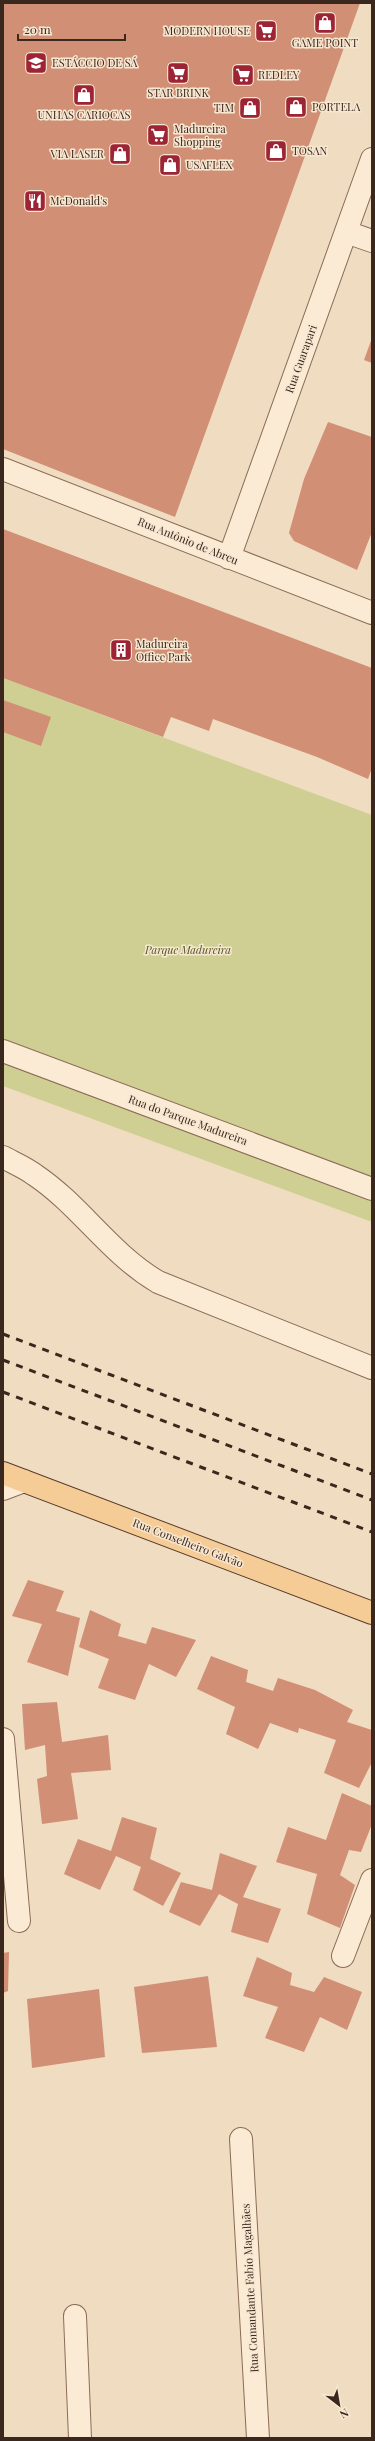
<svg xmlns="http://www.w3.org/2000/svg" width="375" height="2441" viewBox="0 0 375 2441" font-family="'Playfair Display',serif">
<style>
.green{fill:#cfcf94}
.building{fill:#d18f75}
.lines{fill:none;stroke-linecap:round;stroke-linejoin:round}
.minor-casing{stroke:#8b6c57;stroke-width:24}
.major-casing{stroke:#583b2c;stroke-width:24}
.minor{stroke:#fbebd5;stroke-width:22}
.major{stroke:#f6cc96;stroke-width:22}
.rail{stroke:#3a271d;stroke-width:3;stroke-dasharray:7 7;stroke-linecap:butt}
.labels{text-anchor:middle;stroke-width:3;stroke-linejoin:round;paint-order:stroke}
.poi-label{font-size:11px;fill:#3a271d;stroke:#f7e7d1;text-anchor:start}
.street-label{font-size:11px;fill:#3a271d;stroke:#f7e7d1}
.park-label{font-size:11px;font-style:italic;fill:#515722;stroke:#f7e7d1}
</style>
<rect width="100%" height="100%" fill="#f0dcc1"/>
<!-- green -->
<path class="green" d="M 3,678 L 372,815 L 372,1222 L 3,1086 Z"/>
<!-- building -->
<path class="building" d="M 3,3 L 360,3 L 175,517 L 3,449 Z
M 372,338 L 372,363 L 364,360 Z
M 328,422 L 372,437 L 372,532 L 357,570 L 294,541 L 289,533 L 304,479 Z
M 3,529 L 372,668 L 372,768 L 368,779 L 317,757 L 213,719 L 209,731 L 171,717 L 163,737 L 3,678 Z
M 3,700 L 51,717 L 41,746 L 3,732 Z
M 28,1580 L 64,1591 L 56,1611 L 80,1618 L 68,1676 L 27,1662 L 42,1624 L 12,1616 Z
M 90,1610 L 121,1624 L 118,1636 L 146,1644 L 152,1627 L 196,1640 L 176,1677 L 149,1664 L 135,1700 L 98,1688 L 109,1659 L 79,1647 Z
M 211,1656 L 248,1670 L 246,1682 L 273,1691 L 278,1678 L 315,1690 L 353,1710 L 347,1722 L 372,1730 L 372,1762 L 359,1788 L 324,1773 L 336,1740 L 299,1728 L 298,1733 L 270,1723 L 258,1749 L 226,1734 L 235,1707 L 197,1689 Z
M 57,1702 L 62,1742 L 108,1735 L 111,1770 L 71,1773 L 78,1819 L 42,1824 L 37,1779 L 47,1776 L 45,1745 L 25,1750 L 22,1704 Z
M 342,1793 L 372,1806 L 372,1824 L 361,1852 L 349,1850 L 340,1875 L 355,1885 L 340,1928 L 307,1914 L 317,1874 L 276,1862 L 288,1827 L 326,1840 Z
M 122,1817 L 157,1828 L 150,1859 L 181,1873 L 163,1906 L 133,1890 L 141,1867 L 116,1856 L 100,1890 L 64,1874 L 78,1839 L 111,1851 Z
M 220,1853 L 257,1866 L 243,1897 L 281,1909 L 268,1943 L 231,1932 L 238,1904 L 219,1894 L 200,1926 L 169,1912 L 181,1882 L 212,1890 Z
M 9,1952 L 8,1991 L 3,1993 L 3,1953 Z
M 257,1957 L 292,1973 L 290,1985 L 314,1992 L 324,1977 L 362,1992 L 347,2030 L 320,2017 L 304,2052 L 265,2038 L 278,2007 L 243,1996 Z
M 208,1976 L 217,2047 L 142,2053 L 134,1987 Z
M 99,1989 L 105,2057 L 32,2068 L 27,1999 Z"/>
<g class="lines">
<!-- minor casing -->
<g class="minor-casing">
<path id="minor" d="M 346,232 L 372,241
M 3,469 L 372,613
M 229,558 L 372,159
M 3,1051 L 372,1189
M 3,1157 C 14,1163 26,1168 35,1175 C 81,1206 108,1252 158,1282 L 372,1368
M 3,1489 L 24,1481
M 3,1739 L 19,1921
M 343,1956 L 372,1880
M 241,2139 L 258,2438
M 75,2316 L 80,2438"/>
</g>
<!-- major casing -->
<g class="major-casing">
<path id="major" d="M 3,1473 L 372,1613"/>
</g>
<!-- minor -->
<use href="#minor" class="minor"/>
<!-- major -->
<use href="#major" class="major"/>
<!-- rail -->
<path class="rail" d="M 3,1334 L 372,1474
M 3,1360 L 372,1500
M 3,1392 L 372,1532"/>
</g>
<!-- icons -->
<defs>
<g id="shop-square" transform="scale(1.15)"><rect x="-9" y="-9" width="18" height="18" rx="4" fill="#9d2434" stroke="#f7e7d1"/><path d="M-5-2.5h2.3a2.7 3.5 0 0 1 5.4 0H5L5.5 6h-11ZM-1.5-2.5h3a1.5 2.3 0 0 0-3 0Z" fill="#fff"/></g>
<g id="supermarket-square" transform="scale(1.15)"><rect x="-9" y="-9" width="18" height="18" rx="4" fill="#9d2434" stroke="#f7e7d1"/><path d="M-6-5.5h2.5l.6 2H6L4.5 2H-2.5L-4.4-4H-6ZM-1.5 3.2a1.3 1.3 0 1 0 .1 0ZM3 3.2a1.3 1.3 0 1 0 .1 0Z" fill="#fff"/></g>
<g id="university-square" transform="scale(1.15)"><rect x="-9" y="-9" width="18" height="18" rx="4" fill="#9d2434" stroke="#f7e7d1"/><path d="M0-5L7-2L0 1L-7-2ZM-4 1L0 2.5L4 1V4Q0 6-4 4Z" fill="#fff"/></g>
<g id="restaurant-square" transform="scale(1.15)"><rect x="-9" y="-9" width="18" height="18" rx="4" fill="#9d2434" stroke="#f7e7d1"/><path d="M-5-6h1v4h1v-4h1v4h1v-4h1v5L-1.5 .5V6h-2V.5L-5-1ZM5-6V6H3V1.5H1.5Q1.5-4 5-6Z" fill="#fff"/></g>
<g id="building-square" transform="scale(1.15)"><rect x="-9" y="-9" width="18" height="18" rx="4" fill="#9d2434" stroke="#f7e7d1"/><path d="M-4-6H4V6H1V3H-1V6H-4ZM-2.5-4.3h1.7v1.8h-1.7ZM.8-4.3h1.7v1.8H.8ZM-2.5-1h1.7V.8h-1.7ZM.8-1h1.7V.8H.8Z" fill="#fff"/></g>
</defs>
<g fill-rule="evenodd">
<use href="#shop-square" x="325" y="23"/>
<use href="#supermarket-square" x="266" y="31"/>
<use href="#university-square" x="36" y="63"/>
<use href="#supermarket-square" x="178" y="73"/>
<use href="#supermarket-square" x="243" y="75"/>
<use href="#shop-square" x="84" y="95"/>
<use href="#shop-square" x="296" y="107"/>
<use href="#shop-square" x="250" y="108"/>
<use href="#supermarket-square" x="158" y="135"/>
<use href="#shop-square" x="276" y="151"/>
<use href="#shop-square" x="120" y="154"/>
<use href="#shop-square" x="170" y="165"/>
<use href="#restaurant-square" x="35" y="201"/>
<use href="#building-square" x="121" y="650"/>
</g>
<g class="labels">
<!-- poi labels -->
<g class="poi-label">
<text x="250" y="35" text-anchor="end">MODERN HOUSE</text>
<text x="325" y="47" text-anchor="middle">GAME POINT</text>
<text x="52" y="67">ESTÁCCIO DE SÁ</text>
<text x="258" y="79">REDLEY</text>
<text x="178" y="97" text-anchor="middle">STAR BRINK</text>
<text x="312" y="111">PORTELA</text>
<text x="234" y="112" text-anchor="end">TIM</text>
<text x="84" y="119" text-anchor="middle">UNHAS CARIOCAS</text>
<text x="174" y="133">Madureira<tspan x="174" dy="13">Shopping</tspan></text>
<text x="292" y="155">TOSAN</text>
<text x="104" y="158" text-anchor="end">VIA LASER</text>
<text x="186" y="169">USAFLEX</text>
<text x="50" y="205">McDonald's</text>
<text x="136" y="648">Madureira<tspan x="136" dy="13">Office Park</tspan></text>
</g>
<!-- street labels -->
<g class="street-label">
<text transform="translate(301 359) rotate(-70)" y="4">Rua Guarapari</text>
<text transform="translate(188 541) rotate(22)" y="4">Rua Antônio de Abreu</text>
<text transform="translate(188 1120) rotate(20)" y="4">Rua do Parque Madureira</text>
<text transform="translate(188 1543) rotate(21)" y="4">Rua Conselheiro Galvão</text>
<text transform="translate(250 2288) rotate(-93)" y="4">Rua Comandante Fabio Magalhães</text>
</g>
<!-- park labels -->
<g class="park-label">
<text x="188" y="954">Parque Madureira</text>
</g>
</g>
<!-- border -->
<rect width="375" height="2441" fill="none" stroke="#3a271d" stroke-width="8"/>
<!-- north arrow -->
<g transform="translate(339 2405) rotate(149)" stroke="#f7e7d1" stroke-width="3" paint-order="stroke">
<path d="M0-3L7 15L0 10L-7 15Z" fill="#3a271d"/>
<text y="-6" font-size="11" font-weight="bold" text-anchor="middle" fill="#3a271d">N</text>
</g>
<!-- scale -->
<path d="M18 34v6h107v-6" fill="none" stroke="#3a271d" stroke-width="2"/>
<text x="24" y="34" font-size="12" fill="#3a271d" stroke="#f7e7d1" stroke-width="3" paint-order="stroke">20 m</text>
</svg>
